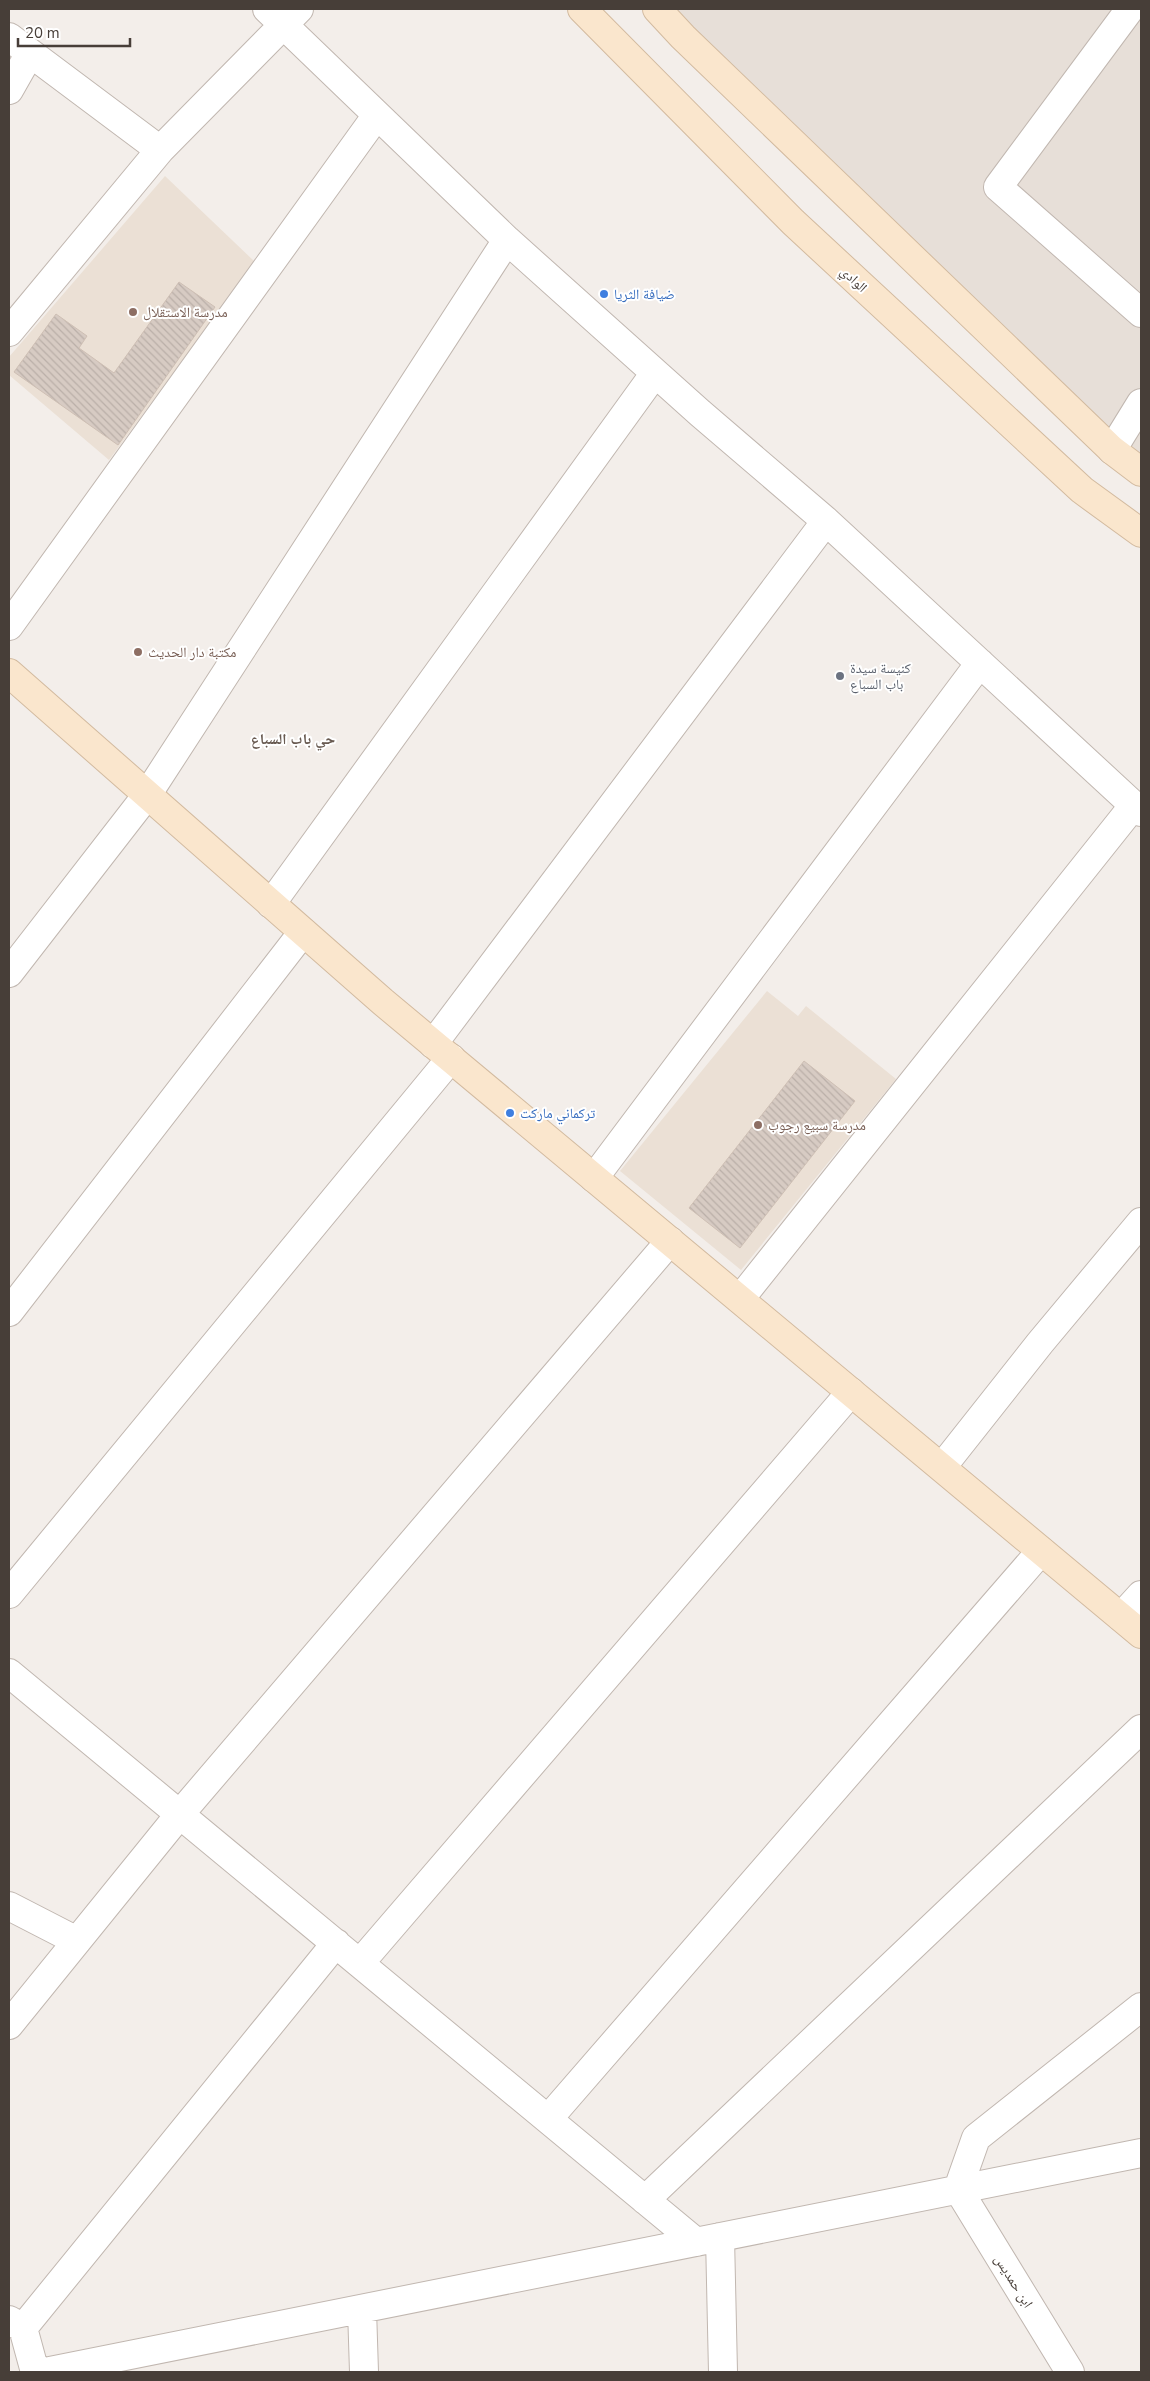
<svg xmlns="http://www.w3.org/2000/svg" width="1150" height="2381" viewBox="0 0 1150 2381" font-family="'Nunito Sans','Noto Naskh Arabic',sans-serif">
<style>
.residential{fill:#e7dfd8}
.education{fill:#ebe0d5}
.building{fill:url(#building-back-hatch);stroke:#cebfb4}
.lines{fill:none;stroke-linecap:round;stroke-linejoin:round}
.street-casing{stroke:#c1b7b0;stroke-width:30}
.secondary-casing{stroke:#d2ba9f;stroke-width:30}
.street{stroke:#fff;stroke-width:28}
.secondary{stroke:#fae6cd;stroke-width:28}
.shop-dot{fill:#3f7fe0;stroke:#fff;stroke-width:2}
.education-dot{fill:#8d6e63;stroke:#fff;stroke-width:2}
.worship-dot{fill:#6b7280;stroke:#fff;stroke-width:2}
.labels{text-anchor:middle;stroke-width:4;stroke-linejoin:round;paint-order:stroke}
.street-label{font-size:14px;fill:#473e38;stroke:#fff}
.shop-label{font-size:14px;fill:#366cbe;stroke:#fff;text-anchor:start}
.education-label{font-size:14px;fill:#785e54;stroke:#fff;text-anchor:start}
.worship-label{font-size:14px;fill:#5b616d;stroke:#fff;text-anchor:start}
.neighbourhood-label{font-size:15px;font-weight:bold;fill:#685a51;stroke:#fff}
</style>
<defs>
<pattern id="building-back-hatch" width="6" height="6" patternUnits="userSpaceOnUse" patternTransform="scale(1.25)"><rect width="6" height="6" fill="#d7cbc3"/><path d="M-1 5l2 2M0 0l6 6M5-1l2 2" fill="none" stroke="#baafa8"/></pattern>
</defs>
<rect width="100%" height="100%" fill="#f3eeea"/>
<!-- residential -->
<path class="residential" d="M 657,9 L 1141,9 L 1141,472 Z"/>
<!-- education -->
<path class="education" d="M 165,176 L 255,262 L 109,460 L 9,375 L 9,357 Z
M 767,991 L 798,1016 L 806,1006 L 896,1079 L 741,1270 L 620,1171 Z"/>
<!-- building -->
<path class="building" d="M 179,282 L 215,307 L 118,445 L 14,372 L 56,314 L 87,336 L 79,348 L 114,373 Z
M 804,1061 L 855,1101 L 740,1248 L 689,1208 Z"/>
<g class="lines">
<!-- street casing -->
<g class="street-casing">
<path id="street" d="M 267,9 L 507,240 L 700,413 L 826,521 L 1141,812
M 1130,9 L 998,187 L 1141,313
M 9,37 L 160,150
M 9,90 L 30,53
M 9,332 L 160,150 L 299,9
M 1112,450 L 1141,403
M 9,626 L 377,115
M 271,904 L 655,373
M 9,973 L 147,795 L 507,240
M 433,1044 L 826,521
M 594,1178 L 980,663
M 740,1299 L 1134,805
M 9,1312 L 303,932
M 942,1467 L 1040,1343 L 1141,1222
M 9,1594 L 451,1058
M 1121,1617 L 1141,1595
M 9,1673 L 696,2242
M 9,1906 L 77,1941
M 360,1963 L 851,1392
M 9,2025 L 180,1814 L 670,1241
M 548,2119 L 1041,1551
M 645,2200 L 1141,1729
M 720,2237 L 723,2372
M 362,2309 L 364,2372
M 9,2320 L 23,2328 L 35,2372
M 23,2328 L 336,1943
M 45,2372 L 1141,2153
M 1070,2372 L 958,2189 L 976,2138 L 1141,2007"/>
</g>
<!-- secondary casing -->
<g class="secondary-casing">
<path id="secondary" d="M 582,9 L 793,222 L 1082,490 L 1141,533
M 657,9 L 683,37 L 1112,450 L 1141,472
M 9,673 L 383,1002 L 1141,1634"/>
</g>
<!-- street -->
<use href="#street" class="street"/>
<!-- secondary -->
<use href="#secondary" class="secondary"/>
</g>
<!-- markers -->
<g class="shop-dot">
<circle cx="604" cy="294" r="5"/>
<circle cx="510" cy="1113" r="5"/>
</g>
<g class="education-dot">
<circle cx="133" cy="312" r="5"/>
<circle cx="138" cy="652" r="5"/>
<circle cx="758" cy="1125" r="5"/>
</g>
<circle class="worship-dot" cx="840" cy="676" r="5"/>
<g class="labels">
<!-- street labels -->
<g class="street-label">
<text transform="translate(854 279) rotate(43)" y="5">الوادي</text>
<text transform="translate(1014 2281) rotate(58)" y="5">ابن حمديس</text>
</g>
<!-- shop labels -->
<g class="shop-label">
<text x="614" y="299">ضيافة الثريا</text>
<text x="520" y="1118">تركماني ماركت</text>
</g>
<!-- education labels -->
<g class="education-label">
<text x="143" y="317">مدرسة الاستقلال</text>
<text x="148" y="657">مكتبة دار الحديث</text>
<text x="768" y="1130">مدرسة سبيع رجوب</text>
</g>
<!-- worship labels -->
<g class="worship-label">
<text x="850" y="673">كنيسة سيدة<tspan x="850" dy="16">باب السباع</tspan></text>
</g>
<!-- neighbourhood labels -->
<g class="neighbourhood-label">
<text x="293" y="744">حي باب السباع</text>
</g>
</g>
<!-- border -->
<rect width="1150" height="2381" fill="none" stroke="#473e38" stroke-width="20"/>
<!-- scale -->
<path d="M18 38v8h112v-8" fill="none" stroke="#473e38" stroke-width="2.5"/>
<text x="25" y="38" font-size="15" fill="#473e38" stroke="#ffffff" stroke-width="4" paint-order="stroke">20 m</text>
</svg>
